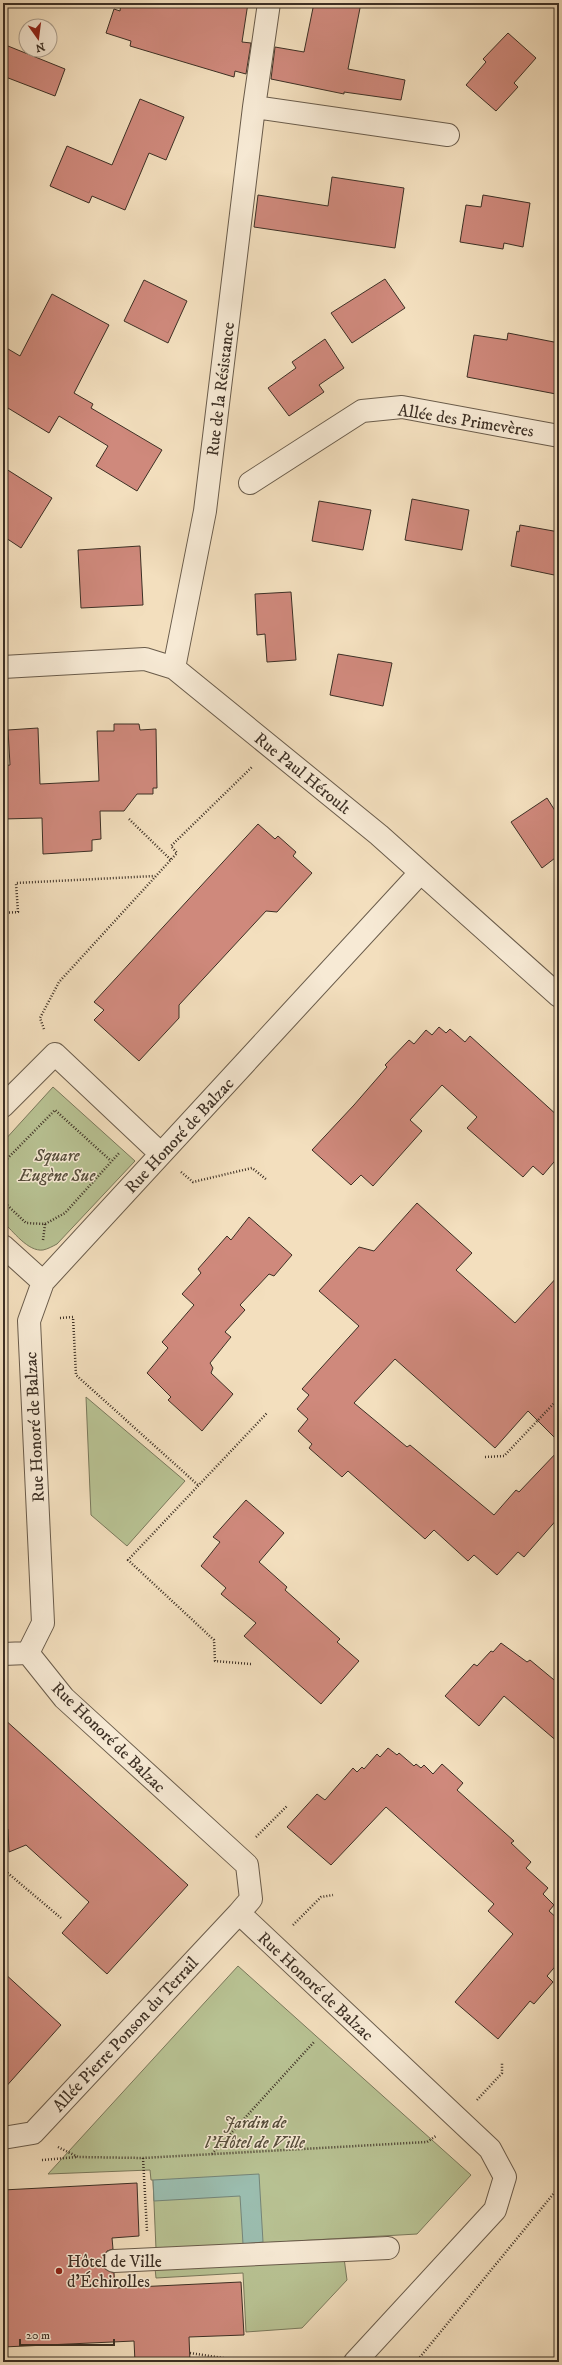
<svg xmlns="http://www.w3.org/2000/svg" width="562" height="2365" viewBox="0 0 562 2365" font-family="'IM FELL DW Pica',serif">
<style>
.green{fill:#b8c293;stroke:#7a795c}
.water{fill:#9bbdaf;stroke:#758578}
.building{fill:#cf897c;stroke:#3d3025}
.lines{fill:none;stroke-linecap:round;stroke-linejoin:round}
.minor-casing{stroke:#6a5c4b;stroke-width:24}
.path{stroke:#3d3025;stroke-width:2.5;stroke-dasharray:1 2;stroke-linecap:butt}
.minor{stroke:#f7ead5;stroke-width:22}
.poi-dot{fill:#8f2418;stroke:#f7ead5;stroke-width:1.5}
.labels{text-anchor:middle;stroke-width:3;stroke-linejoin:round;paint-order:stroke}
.street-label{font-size:17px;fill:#3d3025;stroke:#f7ead5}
.park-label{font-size:17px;font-style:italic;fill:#564d3b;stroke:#f7ead5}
.poi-label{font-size:17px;fill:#3d3025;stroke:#f7ead5;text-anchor:start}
</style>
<rect width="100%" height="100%" fill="#f3dfbe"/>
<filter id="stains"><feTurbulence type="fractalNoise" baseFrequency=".005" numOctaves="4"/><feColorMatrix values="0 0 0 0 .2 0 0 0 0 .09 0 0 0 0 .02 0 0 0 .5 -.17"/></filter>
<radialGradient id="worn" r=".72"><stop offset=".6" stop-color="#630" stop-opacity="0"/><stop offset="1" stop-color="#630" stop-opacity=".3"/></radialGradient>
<!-- green -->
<path class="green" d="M 53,1087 L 135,1161 L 57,1244 C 53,1246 48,1249 43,1250 C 28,1252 13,1231 3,1222 L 3,1142 Z
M 86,1397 L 185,1481 L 127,1546 L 91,1515 Z
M 238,1966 L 471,2175 L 417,2234 L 156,2249 L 153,2180 L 151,2180 L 150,2170 L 48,2174 Z
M 344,2258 L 347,2280 L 302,2328 L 246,2332 L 243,2273 L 156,2278 L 155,2268 Z"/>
<!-- water -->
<path class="water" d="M 259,2174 L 263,2242 L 243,2244 L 240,2196 L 154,2201 L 153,2180 Z"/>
<!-- building -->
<path class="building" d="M 121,3 L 248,3 L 242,42 L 251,43 L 246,74 L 235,71 L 234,77 L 130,46 L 131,41 L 106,33 L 114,9 L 120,11 Z
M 314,3 L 361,3 L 348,69 L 405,80 L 401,100 L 344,92 L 344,94 L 271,79 L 275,47 L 304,52 Z
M 508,33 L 536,58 L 514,83 L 518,87 L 496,111 L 466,85 L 486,62 L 483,59 Z
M 3,44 L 65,69 L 55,96 L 3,76 Z
M 140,99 L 184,117 L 166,160 L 149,153 L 125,210 L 92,196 L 89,203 L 50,186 L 67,146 L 112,165 Z
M 332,177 L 404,188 L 395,248 L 254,227 L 258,195 L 328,206 Z
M 483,195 L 530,203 L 523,247 L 504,243 L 503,249 L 460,242 L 466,205 L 481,207 Z
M 385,279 L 405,308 L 352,343 L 331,313 Z
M 144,280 L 187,301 L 168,343 L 124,321 Z
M 52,294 L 109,325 L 74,393 L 93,404 L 91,408 L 162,450 L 137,491 L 96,466 L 108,446 L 59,416 L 49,433 L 3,405 L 3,346 L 20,356 Z
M 508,333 L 559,343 L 559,380 L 556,394 L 467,377 L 474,335 L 507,340 Z
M 325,339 L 344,368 L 319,385 L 324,392 L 289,416 L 268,388 L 296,368 L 292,362 Z
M 3,467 L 52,498 L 21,548 L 3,536 Z
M 412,499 L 469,510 L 462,550 L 405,540 Z
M 319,501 L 371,510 L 363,550 L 312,541 Z
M 520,525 L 559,532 L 559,576 L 511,566 L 517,531 L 519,532 Z
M 140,546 L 143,605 L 81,608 L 78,550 Z
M 291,592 L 296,660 L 267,662 L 265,634 L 257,635 L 255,594 Z
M 338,654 L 392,663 L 383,706 L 330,695 Z
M 114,724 L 139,724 L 140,730 L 156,729 L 157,788 L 153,788 L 153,794 L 137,794 L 124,811 L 100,811 L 101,839 L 92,840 L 92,851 L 43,854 L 42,818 L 3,819 L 3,766 L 10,765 L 8,730 L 38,728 L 40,784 L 99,781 L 97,731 L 114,731 Z
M 547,798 L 559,817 L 559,855 L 542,868 L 511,822 Z
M 258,824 L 275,839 L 278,836 L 296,852 L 293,856 L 312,873 L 277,912 L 266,911 L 179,1005 L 179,1018 L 139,1061 L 94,1020 L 104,1010 L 94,1002 Z
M 439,1027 L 446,1033 L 450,1029 L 465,1042 L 470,1036 L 559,1117 L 559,1156 L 543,1175 L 533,1166 L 523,1177 L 467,1128 L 477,1117 L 442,1085 L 410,1120 L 422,1131 L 373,1186 L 361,1175 L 351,1185 L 312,1150 L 354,1105 L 387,1067 L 385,1065 L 409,1040 L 414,1044 L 426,1030 L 432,1035 Z
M 417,1203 L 472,1253 L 456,1270 L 515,1323 L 559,1275 L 559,1442 L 528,1411 L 495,1448 L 395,1359 L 354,1403 L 407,1447 L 410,1445 L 494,1515 L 516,1490 L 519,1492 L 559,1450 L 559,1517 L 524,1557 L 518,1552 L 497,1575 L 474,1555 L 468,1561 L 434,1530 L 425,1539 L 348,1471 L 342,1477 L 309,1448 L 312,1444 L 298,1431 L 308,1419 L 297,1409 L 309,1395 L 302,1389 L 359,1326 L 319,1291 L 359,1247 L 374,1251 Z
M 249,1217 L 292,1255 L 274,1276 L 269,1274 L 240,1305 L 245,1310 L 225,1332 L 231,1337 L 210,1363 L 213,1368 L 211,1373 L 233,1394 L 202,1431 L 168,1400 L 171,1397 L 147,1373 L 168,1348 L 162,1342 L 194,1305 L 182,1294 L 201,1273 L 198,1269 L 227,1236 L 231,1240 Z
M 246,1500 L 284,1533 L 259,1562 L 287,1587 L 285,1590 L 340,1639 L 337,1642 L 359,1661 L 321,1704 L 244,1636 L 256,1623 L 221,1594 L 226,1588 L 201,1566 L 220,1542 L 213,1537 Z
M 501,1643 L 527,1662 L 530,1660 L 559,1684 L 559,1743 L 504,1696 L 479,1726 L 445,1696 L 474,1664 L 477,1666 L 491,1651 L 493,1652 Z
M 3,1718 L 188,1885 L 107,1974 L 62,1933 L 89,1902 L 26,1845 L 9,1852 L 8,1829 L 3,1825 Z
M 388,1748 L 397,1755 L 399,1753 L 414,1766 L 416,1764 L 421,1768 L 424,1765 L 433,1774 L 442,1764 L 463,1783 L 457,1790 L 514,1841 L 511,1843 L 531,1862 L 526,1868 L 548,1888 L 543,1894 L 554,1905 L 549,1911 L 559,1920 L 559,1962 L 547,1976 L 553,1982 L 534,2004 L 530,2001 L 498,2039 L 455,2002 L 513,1934 L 488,1911 L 494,1904 L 386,1807 L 331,1865 L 287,1827 L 317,1794 L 325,1800 L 353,1768 L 357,1772 L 362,1767 L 364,1769 L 377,1754 L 380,1757 Z
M 3,1972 L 61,2025 L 3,2090 Z
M 137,2183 L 139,2236 L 112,2238 L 113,2249 L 107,2251 L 102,2261 L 104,2268 L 114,2273 L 115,2288 L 241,2282 L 244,2335 L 189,2337 L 190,2362 L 135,2362 L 134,2341 L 3,2347 L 3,2190 Z"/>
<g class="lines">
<!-- minor casing -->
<g class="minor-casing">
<path id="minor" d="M 254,107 L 448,135
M 250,483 L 362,411 L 402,407 L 559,436
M 3,667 L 145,659 L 174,668 L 379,835 L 559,996
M 174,668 L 205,511 L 254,107 L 269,3
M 3,1106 L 55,1054 L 161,1154
M 3,1246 L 43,1282
M 3,1654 L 28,1653
M 3,2138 L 33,2133 L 239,1913
M 114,2261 L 388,2248
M 355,2362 L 495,2210 L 505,2177 L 490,2149 L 239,1913 L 251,1899 L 247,1865 L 64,1698 L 28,1653 L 43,1623 L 29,1321 L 43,1282 L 420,873"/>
</g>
<!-- path -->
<path class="path" d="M 129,819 L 171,860
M 3,913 L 18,912 L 16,883 L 155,876
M 44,1029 L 40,1018 L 59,982 L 177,853 L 171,846 L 252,767
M 3,1163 L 55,1110 L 111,1161
M 181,1172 L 193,1182 L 252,1168 L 267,1180
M 3,1201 L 26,1223 L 45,1224 L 65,1213 L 120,1152
M 43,1240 L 45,1224
M 60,1318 L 73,1317 L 76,1375 L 198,1485
M 485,1457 L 504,1456 L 559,1398
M 251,1664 L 215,1661 L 214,1640 L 128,1560 L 267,1413
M 256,1837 L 287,1806
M 3,1869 L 61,1918
M 293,1925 L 321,1897 L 333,1895
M 477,2100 L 502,2073 L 502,2062
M 58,2147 L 78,2157 L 143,2158 L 427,2142 L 436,2136
M 212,2154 L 314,2042
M 143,2158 L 147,2231
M 42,2160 L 77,2157
M 190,2353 L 250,2362
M 416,2362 L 559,2187"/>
<!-- minor -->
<use href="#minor" class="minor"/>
</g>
<!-- markers -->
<circle class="poi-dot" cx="59" cy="2271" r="4"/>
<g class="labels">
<!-- street labels -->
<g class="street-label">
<text transform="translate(220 389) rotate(-83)" y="6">Rue de la Résistance</text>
<text transform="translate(466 420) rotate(9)" y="6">Allée des Primevères</text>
<text transform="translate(303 773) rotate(39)" y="6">Rue Paul Héroult</text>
<text transform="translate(179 1135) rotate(-47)" y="6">Rue Honoré de Balzac</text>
<text transform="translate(34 1427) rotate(-93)" y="6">Rue Honoré de Balzac</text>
<text transform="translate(109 1737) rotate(44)" y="6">Rue Honoré de Balzac</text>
<text transform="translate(316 1986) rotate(43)" y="6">Rue Honoré de Balzac</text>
<text transform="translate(125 2034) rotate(-47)" y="6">Allée Pierre Ponson du Terrail</text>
</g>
<!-- park labels -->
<g class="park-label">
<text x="57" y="1161">Square<tspan x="57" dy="20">Eugène Sue</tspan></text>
<text x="255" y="2128">Jardin de<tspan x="255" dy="20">l'Hôtel de Ville</tspan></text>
</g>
<!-- poi labels -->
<g class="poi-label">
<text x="67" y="2267">Hôtel de Ville<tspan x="67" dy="20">d'Échirolles</tspan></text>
</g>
</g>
<!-- margin -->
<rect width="562" height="2365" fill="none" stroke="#f3dfbe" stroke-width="16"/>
<rect x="4" y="4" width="554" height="2357" fill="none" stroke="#3d3025" stroke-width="2"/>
<rect x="8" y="8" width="546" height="2349" fill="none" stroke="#3d3025"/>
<!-- north arrow -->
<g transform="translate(38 38) rotate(166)"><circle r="19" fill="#f7ead5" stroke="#ada08f"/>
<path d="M0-3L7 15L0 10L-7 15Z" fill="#8f2418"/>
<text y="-6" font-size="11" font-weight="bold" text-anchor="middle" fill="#3d3025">N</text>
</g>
<!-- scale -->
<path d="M20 2339v6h94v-6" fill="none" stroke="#3d3025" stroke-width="2"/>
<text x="26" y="2339" font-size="12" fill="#3d3025" stroke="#f7ead5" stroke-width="3" paint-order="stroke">20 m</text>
<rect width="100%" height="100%" filter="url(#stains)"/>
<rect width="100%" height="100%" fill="url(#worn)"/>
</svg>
